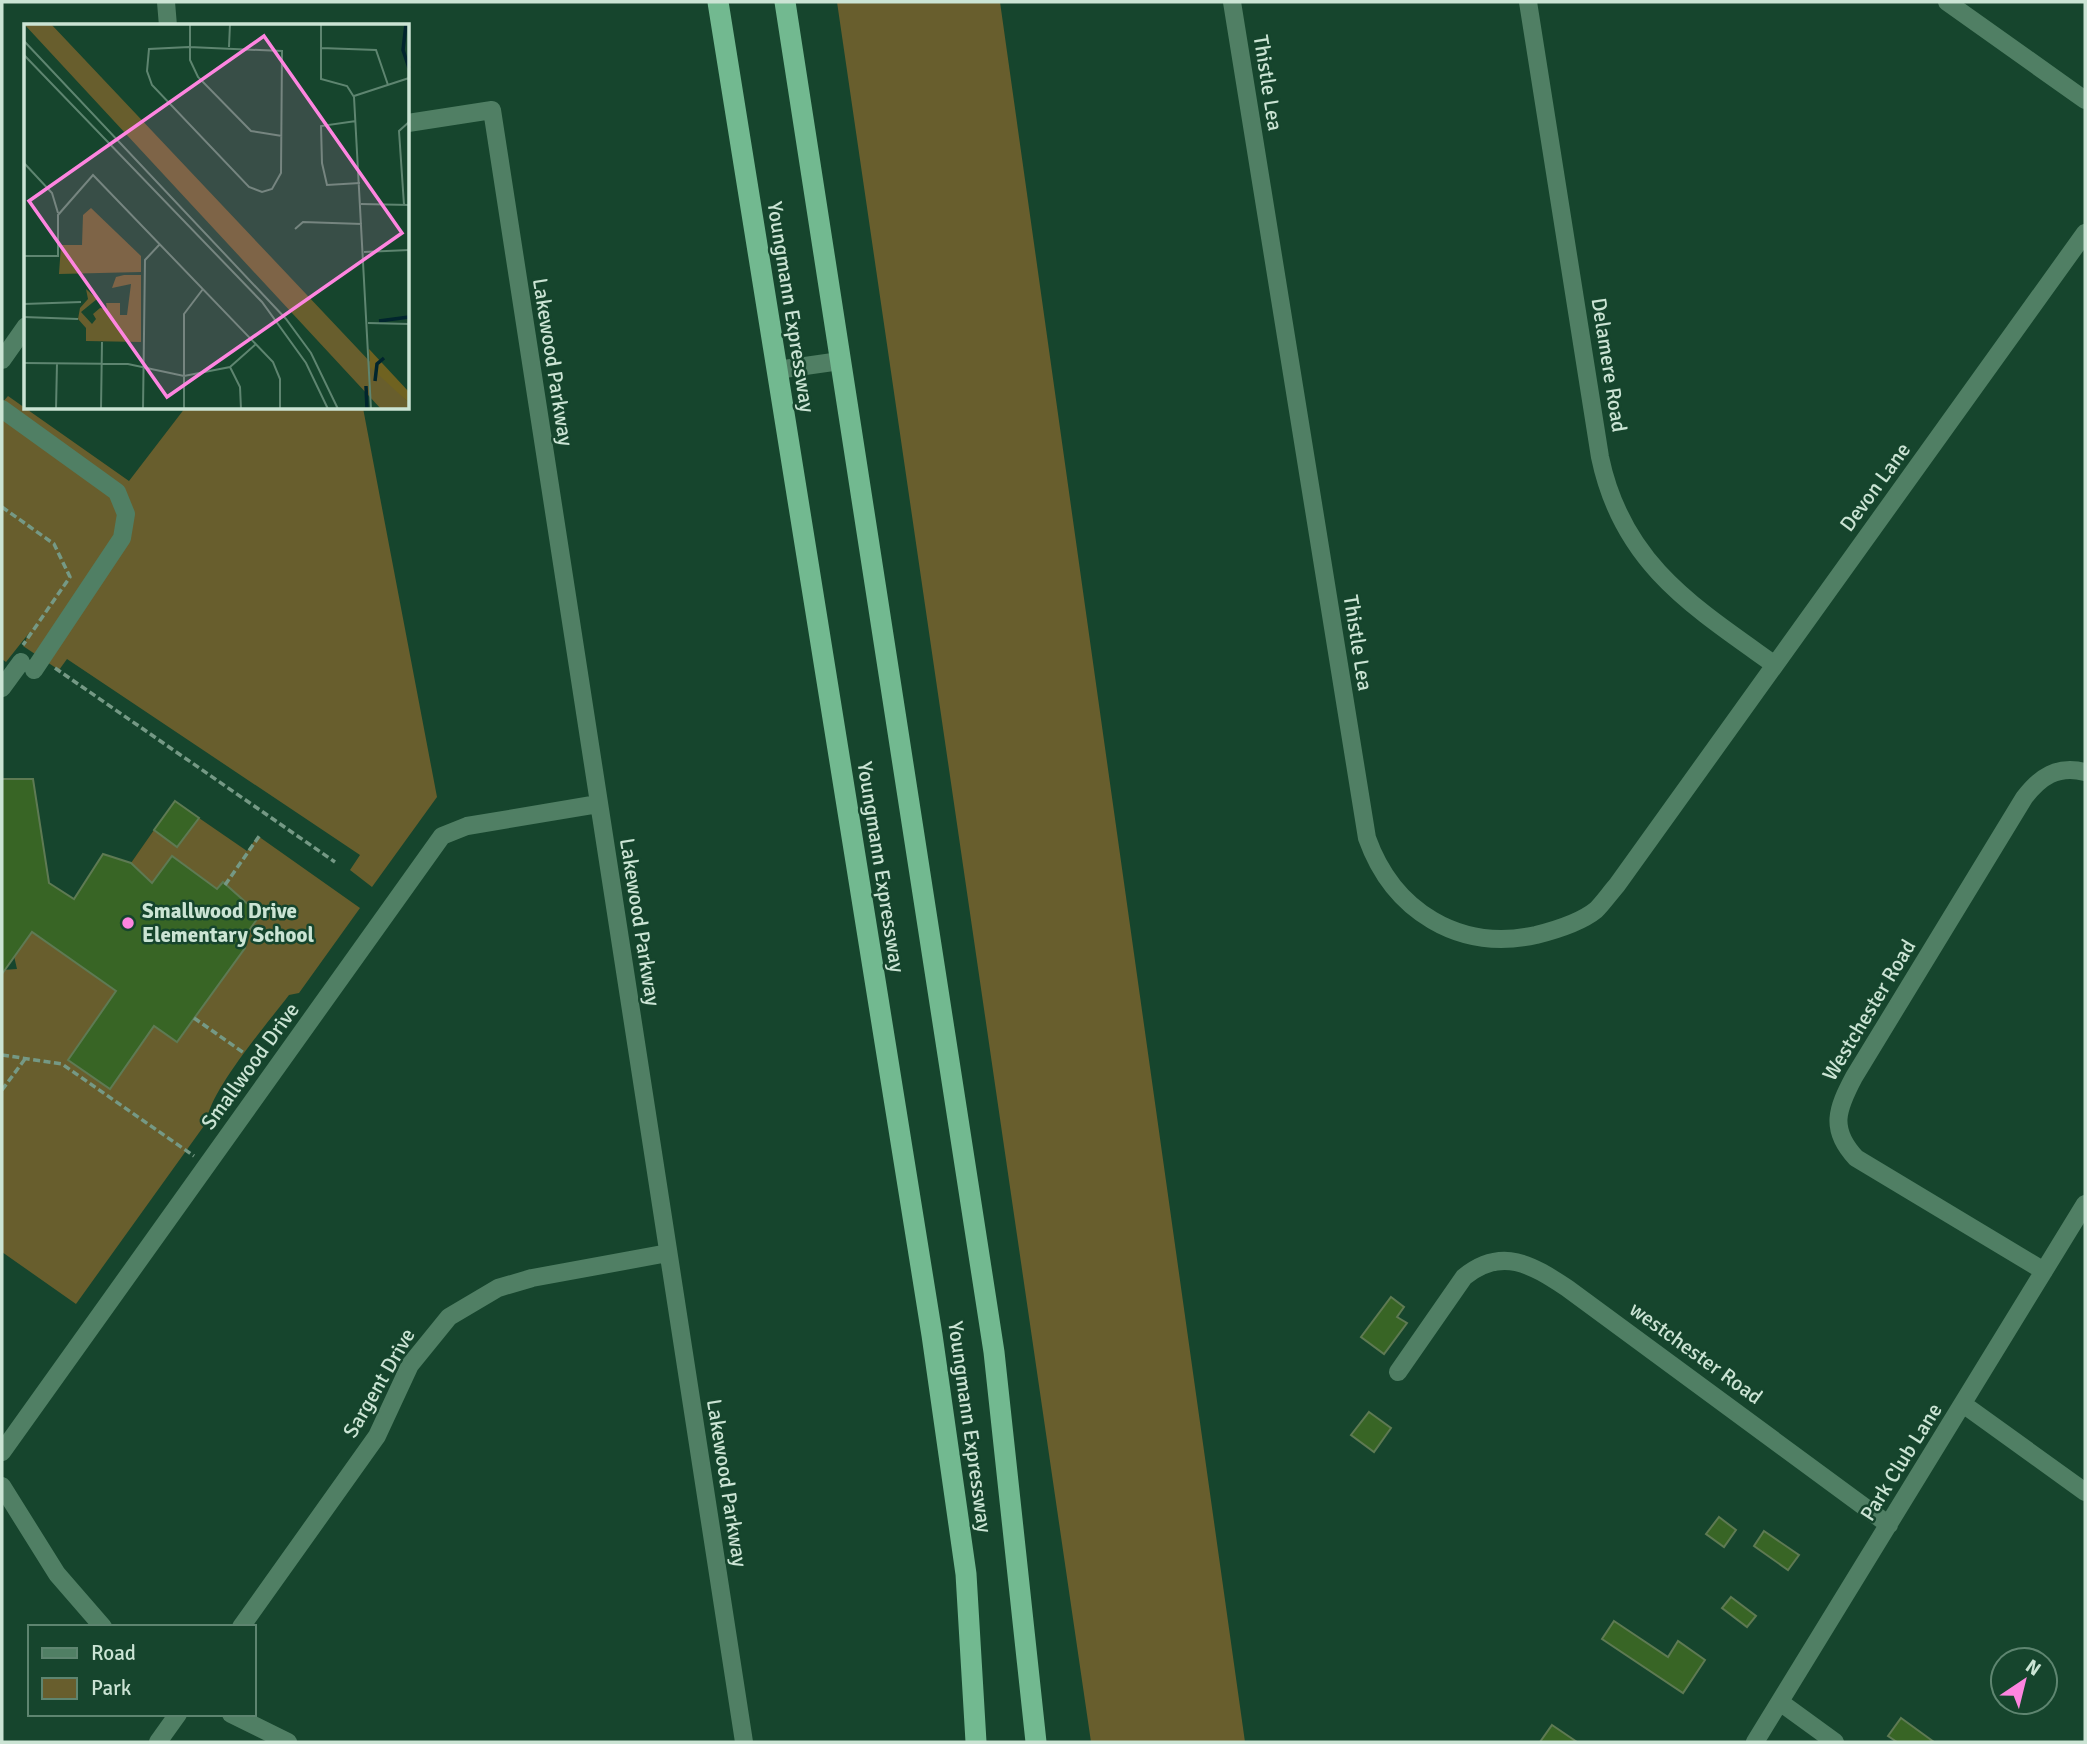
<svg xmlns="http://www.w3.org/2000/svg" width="2087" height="1744" viewBox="0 0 2087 1744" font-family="Signika,sans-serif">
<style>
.green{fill:#685e2d}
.building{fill:#386525;stroke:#5e7a53;stroke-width:2}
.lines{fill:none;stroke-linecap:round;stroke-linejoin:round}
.path{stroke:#759985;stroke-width:3.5;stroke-dasharray:7 3.5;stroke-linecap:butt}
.minor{stroke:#507f64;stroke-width:18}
.highway{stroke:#72b990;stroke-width:21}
.poi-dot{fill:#fe85e0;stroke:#16452d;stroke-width:2.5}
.labels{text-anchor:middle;stroke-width:5;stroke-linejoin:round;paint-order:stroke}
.street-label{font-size:21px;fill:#cbe4d4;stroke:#16452d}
.poi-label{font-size:21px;font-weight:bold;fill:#cbe4d4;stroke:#16452d;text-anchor:start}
.inset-river{fill:none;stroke:#01252d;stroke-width:3.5}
.inset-road{fill:none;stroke:#5e8570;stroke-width:2}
.view{fill:#fe85e0;fill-opacity:0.15;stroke:#fe85e0;stroke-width:3.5}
.inset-edge{fill:none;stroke:#cbe4d4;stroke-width:3.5}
</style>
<rect width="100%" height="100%" fill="#16452d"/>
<!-- green -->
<path class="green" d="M 837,2 L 1000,2 L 1245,1742 L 1091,1742 Z
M 8,396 L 129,481 L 185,408 L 363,408 L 437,797 L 372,887 L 350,870 L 360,855 L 67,659 L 59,670 L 23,646 L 29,633 L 6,662 L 2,659 L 2,403 Z
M 199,818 L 247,851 L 258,836 L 360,908 L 299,993 L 289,995 C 267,1024 210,1090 206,1123 L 76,1304 L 2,1252 L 2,970 L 17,969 L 14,956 L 32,932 L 116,991 L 68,1060 L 110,1089 L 154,1026 L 177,1042 L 244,948 L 240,943 L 260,915 L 223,883 L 217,889 L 173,856 L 152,883 L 131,863 L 154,830 L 177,847 Z"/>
<!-- building -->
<path class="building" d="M 2,779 L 33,779 L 49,883 L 74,899 L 103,854 L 131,863 L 152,883 L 172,856 L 217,889 L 223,882 L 260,915 L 240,943 L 245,948 L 177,1042 L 154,1026 L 110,1089 L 68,1060 L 116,991 L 32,932 L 2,974 Z
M 175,801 L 199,818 L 177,847 L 154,830 Z
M 1391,1297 L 1404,1307 L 1397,1317 L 1407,1323 L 1384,1354 L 1361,1337 Z
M 1369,1412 L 1391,1428 L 1374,1452 L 1351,1435 Z
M 1719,1517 L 1736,1530 L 1724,1547 L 1706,1534 Z
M 1764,1531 L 1799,1555 L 1788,1570 L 1754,1546 Z
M 1731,1597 L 1756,1616 L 1747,1627 L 1722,1608 Z
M 1614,1621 L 1668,1657 L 1678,1641 L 1705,1660 L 1683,1693 L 1602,1639 Z
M 1901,1718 L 1934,1742 L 1897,1742 L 1888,1736 Z
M 1552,1725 L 1577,1742 L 1540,1742 Z"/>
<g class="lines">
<!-- path -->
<path class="path" d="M 2,507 L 54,544 L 70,577 L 23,645
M 55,668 L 335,862
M 225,885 L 260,835
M 194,1018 L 244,1053
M 2,1055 L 62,1064 L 194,1156
M 2,1090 L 25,1059"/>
<!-- minor -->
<path class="minor" d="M 166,2 L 168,26
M 1232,2 L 1367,838 C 1393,911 1459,952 1536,935 C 1556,930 1580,923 1596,910 C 1603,903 1610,893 1617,885 L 2085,233
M 1528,2 L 1600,457 C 1622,563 1692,606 1775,665
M 1947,2 L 2085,100
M 408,123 L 492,110 L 744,1742
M 2,360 L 26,326
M 777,370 L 840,361
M 2,409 L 117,492 L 126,514 L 122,538 L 34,670
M 2,688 L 21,662
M 2044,1271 L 1856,1158 C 1829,1129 1837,1109 1854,1077 L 2024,798 C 2040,777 2057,765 2085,772
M 1398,1372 L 1464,1277 C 1502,1246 1532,1265 1567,1288 L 1889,1525
M 1963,1404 L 2085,1492
M 2,1452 L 442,836 L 467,826 L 598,804
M 2,1486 L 57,1574 L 103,1627
M 241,1627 L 377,1436 L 410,1365 L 449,1317 L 498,1288 L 532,1278 L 668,1253
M 1780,1702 L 1835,1742
M 231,1714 L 288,1742
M 158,1742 L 178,1714
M 1755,1742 L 2085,1204"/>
<!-- highway -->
<path class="highway" d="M 718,2 L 932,1335 L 966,1574 L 976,1742
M 785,2 L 994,1352 L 1036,1742"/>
</g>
<!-- markers -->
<circle class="poi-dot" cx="128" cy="923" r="7"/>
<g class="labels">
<!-- street labels -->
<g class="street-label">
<text transform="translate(1268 83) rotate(81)" y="7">Thistle Lea</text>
<text transform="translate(791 307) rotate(81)" y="7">Youngmann Expressway</text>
<text transform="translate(553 362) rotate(81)" y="7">Lakewood Parkway</text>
<text transform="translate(1609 365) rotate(81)" y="7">Delamere Road</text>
<text transform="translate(1875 487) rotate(-54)" y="7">Devon Lane</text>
<text transform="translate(1358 643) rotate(81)" y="7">Thistle Lea</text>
<text transform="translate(881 867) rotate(81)" y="7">Youngmann Expressway</text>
<text transform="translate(640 922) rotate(81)" y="7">Lakewood Parkway</text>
<text transform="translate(1869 1010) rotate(-59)" y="7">Westchester Road</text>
<text transform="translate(250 1066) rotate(-54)" y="7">Smallwood Drive</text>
<text transform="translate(1696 1353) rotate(36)" y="7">westchester Road</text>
<text transform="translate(379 1383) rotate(-60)" y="7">Sargent Drive</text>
<text transform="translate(970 1427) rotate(82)" y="7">Youngmann Expressway</text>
<text transform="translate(1901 1462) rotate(-58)" y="7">Park Club Lane</text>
<text transform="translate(727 1483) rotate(81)" y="7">Lakewood Parkway</text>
</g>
<!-- poi labels -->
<g class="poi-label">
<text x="142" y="918">Smallwood Drive<tspan x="142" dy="24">Elementary School</tspan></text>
</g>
</g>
<!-- overview -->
<g transform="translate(24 24)">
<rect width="385" height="385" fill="#16452d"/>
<path d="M 0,0 L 27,0 L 385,379 L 385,385 L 357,385 ZM 67,184 L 117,232 L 117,248 L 35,250 L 37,221 L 58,221 L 59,191 ZM 100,251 L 117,251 L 117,318 L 62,317 L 62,304 L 54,295 L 56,284 L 64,275 L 62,265 L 73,275 L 57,288 L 68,300 L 72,295 L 69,290 L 76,284 L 83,285 L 82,279 L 96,279 L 96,291 L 103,291 L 107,260 L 88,264 L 92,253 Z" fill="#685e2d"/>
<path d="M 345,325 L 385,368 L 385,379 L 346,343 Z" fill="#6f6220"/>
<path class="inset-river" d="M 382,0 L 379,26 L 385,44M 355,297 L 385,293M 351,357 L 353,340 L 360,334M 342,362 L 343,385"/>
<path class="inset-road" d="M 166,0 L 166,36 L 174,53 L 227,107 L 258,112M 297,0 L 297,55 L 323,62 L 330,73 L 347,385M 0,17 L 262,295 L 287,329 L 314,385M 165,23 L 258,27 L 257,149 L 248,165 L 238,168 L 225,163 L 128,61 L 123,47 L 125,25 ZM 205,23 L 206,0M 297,24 L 352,26 L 364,61M 0,31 L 238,278 L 282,339 L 304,385M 330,72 L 385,54M 332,97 L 297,102 L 298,139 L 303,161 L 336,159M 0,139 L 28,169 L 34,189M 337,180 L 385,181M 380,181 L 375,107 L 385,98M 271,205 L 279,198 L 338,200M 340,228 L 385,226M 0,232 L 34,232 L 34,191 L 69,151 L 249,338 L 256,355 L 256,385M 0,280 L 57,278M 0,293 L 54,295M 344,299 L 385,300M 0,339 L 104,340 L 160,352 L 206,343 L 232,320M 206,343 L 216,363 L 217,385M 32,385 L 33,339M 77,385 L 78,318M 119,385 L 121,236 L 136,220M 160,385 L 160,290 L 179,265"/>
<path class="view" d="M 240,12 L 378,209 L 143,373 L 5,177 Z"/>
<rect width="385" height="385" class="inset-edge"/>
</g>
<!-- border -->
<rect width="2087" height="1744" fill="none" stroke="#cbe4d4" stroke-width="7"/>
<!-- legend -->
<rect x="28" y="1625" width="228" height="91" fill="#16452d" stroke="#5e8570" stroke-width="2"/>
<rect x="42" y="1648" width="35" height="10" fill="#507f64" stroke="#5e8570" stroke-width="2"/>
<text x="91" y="1660" font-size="21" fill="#cbe4d4">Road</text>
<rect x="42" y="1678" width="35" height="21" fill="#685e2d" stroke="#5e8570" stroke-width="2"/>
<text x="91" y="1695" font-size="21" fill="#cbe4d4">Park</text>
<!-- north arrow -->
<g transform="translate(2024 1681) rotate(35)"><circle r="33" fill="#16452d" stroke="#5e8570" stroke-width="2"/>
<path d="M0-5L12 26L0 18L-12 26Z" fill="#fe85e0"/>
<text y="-10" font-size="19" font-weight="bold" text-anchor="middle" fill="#cbe4d4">N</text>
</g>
</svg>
